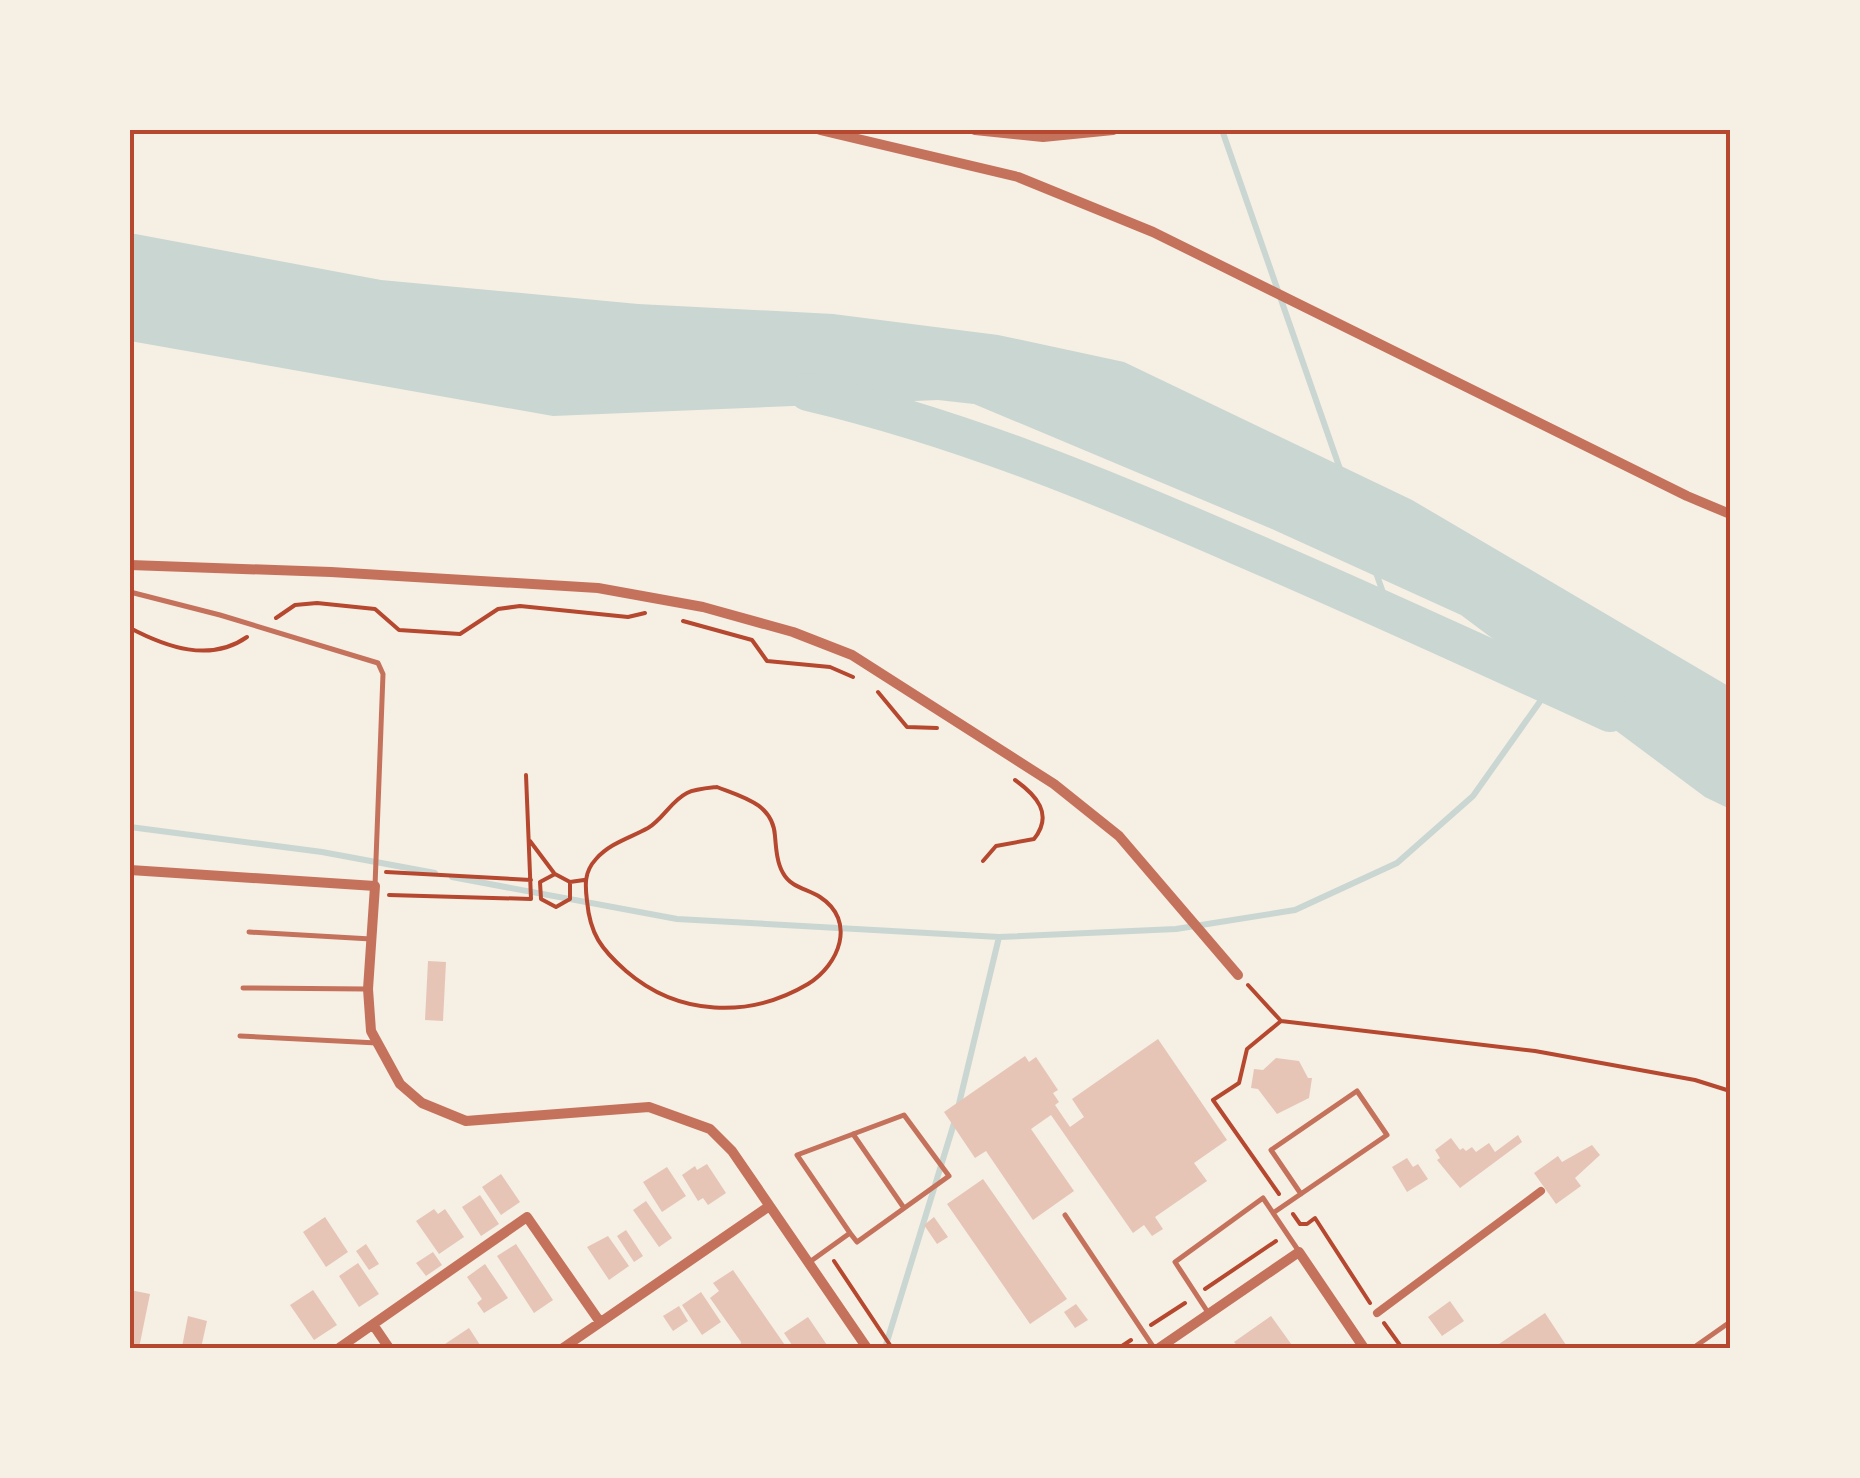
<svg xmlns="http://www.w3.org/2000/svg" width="1860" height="1478" viewBox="0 0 1860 1478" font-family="Jost,sans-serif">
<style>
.water{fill:#c9d6d2}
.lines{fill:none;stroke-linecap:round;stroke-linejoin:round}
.stream{stroke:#c9d6d2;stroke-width:6}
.river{stroke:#c9d6d2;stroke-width:38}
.building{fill:#e6c5b7}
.path{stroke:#b5482f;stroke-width:4}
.service{stroke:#c5725c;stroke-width:5}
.pedestrian{stroke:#c5725c;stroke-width:8}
.minor{stroke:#c5725c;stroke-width:10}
.neatline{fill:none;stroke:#b5482f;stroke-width:4}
</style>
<rect width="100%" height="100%" fill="#f6efe4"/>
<!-- water -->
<path class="water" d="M 130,233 L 381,280 L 638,304 L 833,314 L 998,335 L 1124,362 L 1412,500 L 1730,687 L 1730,809 L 1705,797 L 1461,615 L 1272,529 L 974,404 L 938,400 L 553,416 L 130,341 Z"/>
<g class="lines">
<!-- stream -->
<path class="stream" d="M 1222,130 L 1340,469
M 1375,570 L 1390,612
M 130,827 L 322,852 L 435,873
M 452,877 L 677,919 L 999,937 L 1176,929 L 1295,910 L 1397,863 L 1473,796 L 1551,686
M 958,1108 L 999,937
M 885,1348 L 955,1120"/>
<!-- river -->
<path class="river" d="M 808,392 C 957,427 1096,484 1236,545 C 1362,599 1486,656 1610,713"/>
</g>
<!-- building -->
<path class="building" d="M 428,961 L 446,962 L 443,1021 L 425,1020 Z
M 1158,1039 L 1227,1140 L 1194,1163 L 1207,1181 L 1155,1217 L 1163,1229 L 1152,1236 L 1144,1225 L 1133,1233 L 1051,1115 L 1031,1129 L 1074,1191 L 1033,1220 L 986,1151 L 975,1158 L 944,1112 L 1025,1056 L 1029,1062 L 1036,1057 L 1058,1090 L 1053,1093 L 1059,1102 L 1055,1105 L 1070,1127 L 1084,1117 L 1072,1099 Z
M 1276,1058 L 1299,1061 L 1308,1078 L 1312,1078 L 1309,1098 L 1277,1114 L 1258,1089 L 1251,1088 L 1254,1069 L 1263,1070 Z
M 1518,1135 L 1522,1142 L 1460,1188 L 1437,1160 L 1440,1158 L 1435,1150 L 1451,1138 L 1460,1150 L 1463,1148 L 1466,1151 L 1472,1147 L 1476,1152 L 1489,1143 L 1495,1152 Z
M 1592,1145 L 1600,1155 L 1575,1178 L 1581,1186 L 1556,1204 L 1534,1173 L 1558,1156 L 1562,1162 Z
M 1407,1158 L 1413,1167 L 1418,1164 L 1428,1179 L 1407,1192 L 1392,1167 Z
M 707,1164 L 726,1193 L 708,1205 L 703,1198 L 698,1201 L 682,1175 L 695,1166 L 697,1170 Z
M 667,1167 L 686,1196 L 662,1212 L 643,1182 Z
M 501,1174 L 520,1202 L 501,1215 L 482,1187 Z
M 983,1179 L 1067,1299 L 1030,1324 L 947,1204 Z
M 480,1195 L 499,1224 L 481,1236 L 462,1207 Z
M 646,1201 L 672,1238 L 659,1247 L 633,1210 Z
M 434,1209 L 438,1214 L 445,1209 L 464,1237 L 439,1254 L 416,1221 Z
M 325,1217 L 348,1252 L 326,1267 L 303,1232 Z
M 934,1217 L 948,1237 L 937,1244 L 924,1225 Z
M 626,1230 L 643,1256 L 634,1262 L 617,1236 Z
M 608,1236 L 629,1266 L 609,1280 L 587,1247 Z
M 366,1244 L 379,1264 L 369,1270 L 356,1251 Z
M 516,1244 L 553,1300 L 534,1313 L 497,1256 Z
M 433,1252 L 442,1265 L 426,1276 L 416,1263 Z
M 358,1263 L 379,1294 L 359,1307 L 339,1276 Z
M 485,1264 L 508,1298 L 484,1313 L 477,1303 L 482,1299 L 467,1277 Z
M 733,1270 L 787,1348 L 740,1348 L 741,1342 L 710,1298 L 719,1291 L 713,1283 Z
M 130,1290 L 150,1294 L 139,1348 L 130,1348 Z
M 313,1290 L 337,1325 L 314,1340 L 290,1305 Z
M 701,1292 L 721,1322 L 702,1335 L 682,1305 Z
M 1450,1301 L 1464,1321 L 1442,1336 L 1428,1317 Z
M 1076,1304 L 1088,1320 L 1075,1328 L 1064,1312 Z
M 679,1306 L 688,1321 L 673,1331 L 663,1316 Z
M 1545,1313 L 1568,1348 L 1493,1348 Z
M 188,1316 L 207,1321 L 201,1348 L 182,1347 Z
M 1271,1316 L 1294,1348 L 1239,1348 L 1234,1342 Z
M 808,1317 L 829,1348 L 794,1348 L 784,1333 Z
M 469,1328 L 482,1348 L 448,1348 L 445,1344 Z"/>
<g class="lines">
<!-- path -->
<path class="path" d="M 276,618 L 295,605 L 317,603 L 375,609 L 399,630 L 460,634 L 498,609 L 520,606 L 628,617 L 645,613
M 683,621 L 752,640 L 767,661 L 830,667 L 853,677
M 130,628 C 166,647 210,663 247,637
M 878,692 L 907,727 L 937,728
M 717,787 C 743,797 773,804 775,836 C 776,848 777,863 783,873 C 791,888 808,889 820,897 C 857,921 839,965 808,984 C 749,1019 678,1016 626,971 C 601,949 590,934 587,901 C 585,885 584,872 596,859 C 610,843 630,838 648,828 C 663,819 671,801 687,793 C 695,789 708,788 717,787 Z
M 530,841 L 554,873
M 983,861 L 996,846 L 1034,839 C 1054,814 1036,795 1015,780
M 386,872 L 531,880
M 570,882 L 570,899 L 556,907 L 541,899 L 540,882 L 555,874 L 570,882 L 584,880
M 389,895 L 531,899 L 526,775
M 1248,985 L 1281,1021 L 1535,1051 L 1695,1080 L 1730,1091
M 1279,1194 L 1213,1100 L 1239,1083 L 1247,1049 L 1281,1021
M 1293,1214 L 1300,1224 L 1307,1224 L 1315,1218 L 1370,1303
M 834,1261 L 892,1348
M 1205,1289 L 1276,1241
M 1384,1323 L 1402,1348
M 1151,1325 L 1185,1303
M 1119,1348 L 1131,1340"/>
<!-- service -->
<path class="service" d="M 130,592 L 220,615 L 378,663 L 383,674 L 375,886
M 249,932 L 371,939
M 243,988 L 365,989
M 240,1036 L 377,1043
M 853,1134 L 904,1208
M 1273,1213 L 1387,1135 L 1357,1091 L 1271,1150 L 1301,1194
M 1065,1215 L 1154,1348
M 811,1261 L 850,1233 L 797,1155 L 904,1115 L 949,1176 L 857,1242 L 850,1233
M 1209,1314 L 1175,1262 L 1263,1198 L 1298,1250
M 1693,1348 L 1730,1322"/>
<!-- pedestrian -->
<path class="pedestrian" d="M 1377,1313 L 1541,1191"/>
<!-- minor -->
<path class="minor" d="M 820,130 L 1018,177 L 1153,232 L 1687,496 L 1730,514
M 975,130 L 1043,137 L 1113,130
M 130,565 L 331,572 L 598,588 L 703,607 L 793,632 L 852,655 L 1054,784 L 1119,836 L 1238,975
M 130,870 L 375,886 L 368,989 L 371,1031 L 400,1084 L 422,1103 L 466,1121 L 649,1107 L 710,1129 L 732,1151 L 867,1348
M 374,1326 L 389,1348
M 339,1348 L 527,1217 L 600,1322
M 563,1348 L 768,1207
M 1159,1348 L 1299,1252 L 1364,1348"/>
</g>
<!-- border -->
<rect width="1860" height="1478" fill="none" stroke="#f6efe4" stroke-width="265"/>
<rect x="132" y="132" width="1596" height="1214" class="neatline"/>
</svg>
